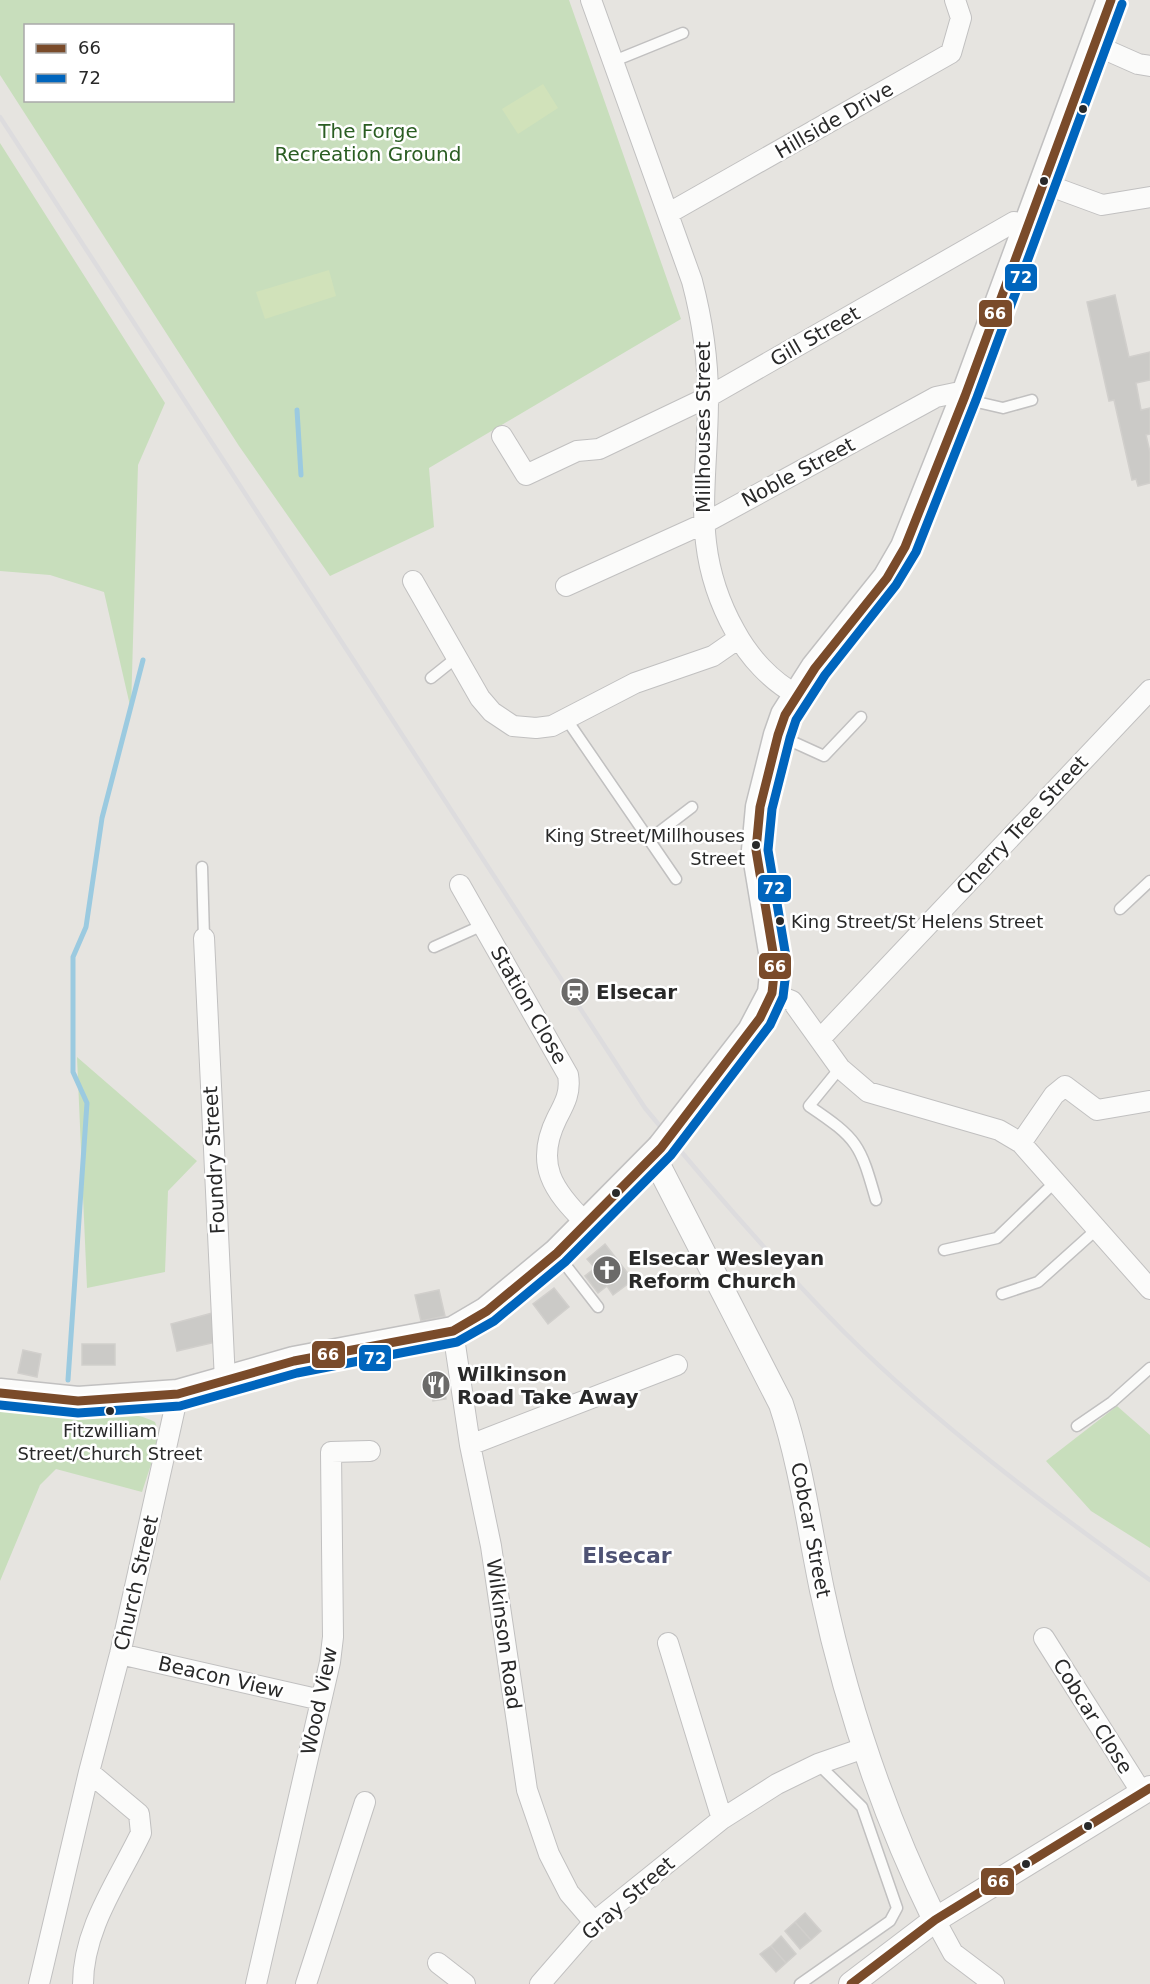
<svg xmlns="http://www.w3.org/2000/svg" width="1150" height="1984" viewBox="0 0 1150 1984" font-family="'DejaVu Sans',sans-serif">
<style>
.green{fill:#c8debc;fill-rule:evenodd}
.pitch{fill:#d1e2ba}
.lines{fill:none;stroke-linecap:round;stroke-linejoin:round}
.stream{stroke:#9bcae0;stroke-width:5}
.building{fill:#cbcac7;stroke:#d1cfcc;stroke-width:1.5}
.service-casing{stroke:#c1c0c0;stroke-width:13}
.minor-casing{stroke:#c1c0c0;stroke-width:22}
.tertiary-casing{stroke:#c1c0c0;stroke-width:26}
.secondary-casing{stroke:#c1c0c0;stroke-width:31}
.service{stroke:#fbfbfa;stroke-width:10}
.minor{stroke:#fbfbfa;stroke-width:20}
.tertiary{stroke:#fbfbfa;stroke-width:24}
.secondary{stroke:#fbfbfa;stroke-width:28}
.rail{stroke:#dddcde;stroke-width:4.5}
.secondary-bridge-casing{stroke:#c1c0c0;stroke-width:31;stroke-linecap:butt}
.secondary-bridge{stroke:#fbfbfa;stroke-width:28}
.bus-1-casing{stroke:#fff;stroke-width:14}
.bus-2-casing{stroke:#fff;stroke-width:14}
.bus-1{stroke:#7a4b2a;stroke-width:9}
.bus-2{stroke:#0065bd;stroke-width:9}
.bus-dot{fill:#292929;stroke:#fff;stroke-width:2}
.labels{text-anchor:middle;stroke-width:5;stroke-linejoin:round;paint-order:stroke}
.bus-label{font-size:18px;fill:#292929;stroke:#fff;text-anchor:end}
.street-label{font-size:20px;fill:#292929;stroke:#fff}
.park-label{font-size:20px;fill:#2a5d22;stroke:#fff}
.poi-label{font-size:20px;font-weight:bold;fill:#292929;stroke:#fff;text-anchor:start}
.quarter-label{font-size:22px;font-weight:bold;fill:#4f5374;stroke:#fff}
.line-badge{stroke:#fff;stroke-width:2}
.badge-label{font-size:16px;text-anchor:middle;font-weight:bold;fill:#fff}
</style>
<rect width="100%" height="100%" fill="#e6e4e0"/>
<!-- green -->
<path class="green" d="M 0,0 L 569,0 L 681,319 L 429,468 L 434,527 L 330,576 L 239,446 L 0,75 ZM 26,26 L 232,26 L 232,100 L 26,100 Z
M 0,143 L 165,403 L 138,465 L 131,710 L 104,592 L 50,575 L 0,571 Z
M 77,1057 L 197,1161 L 168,1191 L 165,1272 L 87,1288 Z
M 0,1406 C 26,1410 52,1414 78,1416 C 105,1418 130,1408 155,1422 L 160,1437 L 142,1492 L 56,1469 L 40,1485 L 0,1581 Z
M 1117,1406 L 1150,1435 L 1150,1548 L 1091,1511 L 1046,1461 Z"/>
<!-- pitch -->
<path class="pitch" d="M 543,84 L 558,108 L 518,134 L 502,109 Z
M 329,270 L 336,296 L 265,319 L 256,292 Z"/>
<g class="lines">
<!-- stream -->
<path class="stream" d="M 297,410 L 301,475
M 68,1380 L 87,1103 L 73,1072 L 73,957 L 86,927 L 102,818 L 143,660"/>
</g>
<!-- building -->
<path class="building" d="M 1115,295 L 1129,357 L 1150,352 L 1150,380 L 1136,383 L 1141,410 L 1150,408 L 1150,434 L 1146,435 L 1150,452 L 1150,483 L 1138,486 L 1136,479 L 1132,480 L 1114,400 L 1109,401 L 1087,302 Z
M 605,1244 L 633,1280 L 613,1295 L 607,1286 L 598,1293 L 585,1276 L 595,1268 L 587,1259 Z
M 554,1288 L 569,1307 L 548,1324 L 533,1304 Z
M 439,1290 L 445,1316 L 421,1321 L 415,1295 Z
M 216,1312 L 216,1342 L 177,1351 L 171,1324 Z
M 82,1344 L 115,1344 L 115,1365 L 82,1365 Z
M 23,1350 L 41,1354 L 37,1377 L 18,1373 Z
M 441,1372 L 446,1399 L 433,1401 L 429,1374 Z
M 805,1913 L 821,1931 L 811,1940 L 795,1922 Z
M 795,1922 L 811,1940 L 800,1949 L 785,1931 Z
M 781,1936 L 796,1954 L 786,1963 L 771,1946 Z
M 771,1946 L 786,1963 L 776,1972 L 760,1954 Z"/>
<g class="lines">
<!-- service casing -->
<g class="service-casing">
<path id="service" d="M 614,61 L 683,33
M 964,399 L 1003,408 L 1032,400
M 431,678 L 456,658
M 567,720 L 676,879
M 780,736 L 824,756 L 861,717
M 650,839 L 692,807
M 202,867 L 204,938
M 1120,909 L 1150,881
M 434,947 L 483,925
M 840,1068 L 809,1106 C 858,1139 860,1144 876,1200
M 944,1250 L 997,1238 L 1055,1182
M 557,1254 L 598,1307
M 1002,1294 L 1038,1282 L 1097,1229
M 1077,1426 L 1112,1402 L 1150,1368
M 800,1984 L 890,1921 L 897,1908 L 862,1807 L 818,1764"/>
</g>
<!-- minor casing -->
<g class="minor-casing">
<path id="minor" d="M 591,0 L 692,281 C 702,319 708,358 708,398 C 708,486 689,549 735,631 C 749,657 771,681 797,695
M 1095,45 L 1138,64 L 1150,66
M 1045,184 L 1102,205 L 1150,197
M 669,213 L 951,53 L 961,18 L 955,0
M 502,436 L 526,475 L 577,451 L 599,449 L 708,397 L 1014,222 L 1029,226
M 413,581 L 480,698 L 492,712 L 513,726 L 536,728 L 552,726 L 635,683 L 713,656 L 739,638
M 566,586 L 703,524 L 936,397 L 955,393 L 965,396
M 460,885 L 568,1075 C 571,1092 565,1103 557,1118 C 534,1164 553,1191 586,1223
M 204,938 L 225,1381
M 772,993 L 792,1001 L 840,1068 L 868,1092 L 999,1130 L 1021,1143 L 1150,1289
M 820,1039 L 1150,690
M 1021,1143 L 1054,1095 L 1065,1086 L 1097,1110 L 1149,1101
M 453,1331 L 470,1445 L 491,1546 L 527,1790 L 549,1854 L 569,1893 L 594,1922
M 470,1445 L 677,1365
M 1044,1638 L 1142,1793
M 668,1643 L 722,1819
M 120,1654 L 321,1700
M 935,1920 L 953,1953 L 994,1984
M 438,1963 L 465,1984
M 39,1984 L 89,1772 L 120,1654 L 178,1394
M 83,1984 C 83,1929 118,1881 141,1833 L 139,1814 L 89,1772
M 256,1984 L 330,1662 L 333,1637 L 331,1452 L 370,1451
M 306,1984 L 365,1802
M 540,1984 L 594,1922 L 722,1819 L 777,1784 L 818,1764 L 864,1748"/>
</g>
<!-- tertiary casing -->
<g class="tertiary-casing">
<path id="tertiary" d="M 653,1155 L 781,1404 C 801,1464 809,1527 822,1590 C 846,1703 884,1816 935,1920
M 851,1984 L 935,1920 L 1150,1788"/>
</g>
<!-- secondary casing -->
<g class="secondary-casing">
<path id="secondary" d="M 707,1089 L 752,1031 L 772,993 L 775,964 L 756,850 L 760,807 L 778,735 L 785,715 L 815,668 L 887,578 L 905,547 L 965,396 L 1111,0
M 0,1393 L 78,1401 L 178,1394 L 294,1361 L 453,1331 L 487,1311 L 557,1253 L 661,1148"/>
</g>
<!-- service -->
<use href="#service" class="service"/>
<!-- minor -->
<use href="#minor" class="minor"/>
<!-- tertiary -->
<use href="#tertiary" class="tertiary"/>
<!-- secondary -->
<use href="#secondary" class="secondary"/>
<!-- rail -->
<path class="rail" d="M 0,117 L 645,1108 C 708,1185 774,1261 844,1332 C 937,1424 1043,1504 1150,1580"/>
<!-- secondary-bridge casing -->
<g class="secondary-bridge-casing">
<path id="secondary-bridge" d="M 661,1148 L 707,1089"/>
</g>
<!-- secondary-bridge -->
<use href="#secondary-bridge" class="secondary-bridge"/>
<!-- bus-1 casing -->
<g class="bus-1-casing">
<path id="bus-1" d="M 0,1393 L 78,1401 L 178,1394 L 294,1361 L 453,1331 L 487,1311 L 557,1253 L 661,1148 L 760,1018 L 772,993 L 775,964 L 756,850 L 760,807 L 778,735 L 785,715 L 815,668 L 887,578 L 905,547 L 965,396 L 1111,0
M 851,1984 L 935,1920 L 1150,1788"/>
</g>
<!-- bus-2 casing -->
<g class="bus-2-casing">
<path id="bus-2" d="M 0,1405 L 78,1413 L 180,1406 L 297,1373 L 457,1342 L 494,1321 L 565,1262 L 671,1155 L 770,1025 L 783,997 L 787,963 L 768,850 L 772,809 L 790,738 L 796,720 L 825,675 L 896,585 L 916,552 L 976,400 L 1122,4"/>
</g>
<!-- bus-1 -->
<use href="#bus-1" class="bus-1"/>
<!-- bus-2 -->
<use href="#bus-2" class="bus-2"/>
</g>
<!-- icons -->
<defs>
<g id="station-disc" transform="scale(1.5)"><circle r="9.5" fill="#6b6a69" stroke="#fff"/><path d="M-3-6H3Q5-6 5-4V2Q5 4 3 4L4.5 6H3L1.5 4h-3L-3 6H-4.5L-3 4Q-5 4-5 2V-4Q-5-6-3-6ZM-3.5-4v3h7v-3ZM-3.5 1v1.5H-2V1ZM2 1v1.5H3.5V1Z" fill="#fff"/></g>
<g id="church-disc" transform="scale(1.5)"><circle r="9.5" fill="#6b6a69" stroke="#fff"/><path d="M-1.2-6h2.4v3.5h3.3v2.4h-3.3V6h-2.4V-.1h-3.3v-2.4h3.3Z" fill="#fff"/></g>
<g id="restaurant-disc" transform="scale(1.5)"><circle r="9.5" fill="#6b6a69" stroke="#fff"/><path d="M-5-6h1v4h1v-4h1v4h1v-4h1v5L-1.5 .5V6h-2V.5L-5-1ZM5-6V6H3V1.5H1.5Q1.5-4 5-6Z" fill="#fff"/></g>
</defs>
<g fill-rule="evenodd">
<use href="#station-disc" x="575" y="992"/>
<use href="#church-disc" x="607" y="1270"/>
<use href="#restaurant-disc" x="436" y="1385"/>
</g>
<!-- markers -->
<g class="bus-dot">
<circle cx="1083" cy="109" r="5"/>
<circle cx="1044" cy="181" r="5"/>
<circle cx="756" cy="845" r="5"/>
<circle cx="780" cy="921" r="5"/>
<circle cx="616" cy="1193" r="5"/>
<circle cx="110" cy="1411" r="5"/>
<circle cx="1088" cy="1826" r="5"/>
<circle cx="1026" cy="1864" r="5"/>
</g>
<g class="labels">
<!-- bus labels -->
<g class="bus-label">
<text x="745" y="842">King Street/Millhouses<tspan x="745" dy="23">Street</tspan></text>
<text x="791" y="928" text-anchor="start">King Street/St Helens Street</text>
<text x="110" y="1437" text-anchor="middle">Fitzwilliam<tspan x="110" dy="23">Street/Church Street</tspan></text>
</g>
<!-- street labels -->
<g class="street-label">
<text transform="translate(834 120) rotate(-30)" y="7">Hillside Drive</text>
<text transform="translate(815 336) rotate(-30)" y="7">Gill Street</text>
<text transform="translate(703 427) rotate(-90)" y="7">Millhouses Street</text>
<text transform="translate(798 472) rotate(-28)" y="7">Noble Street</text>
<text transform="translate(1022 825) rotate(-47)" y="7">Cherry Tree Street</text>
<text transform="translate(529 1005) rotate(60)" y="7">Station Close</text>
<text transform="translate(214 1160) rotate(-93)" y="7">Foundry Street</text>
<text transform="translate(811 1530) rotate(79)" y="7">Cobcar Street</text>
<text transform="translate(136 1583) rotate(-77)" y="7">Church Street</text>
<text transform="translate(504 1634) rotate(82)" y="7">Wilkinson Road</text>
<text transform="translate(221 1677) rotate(13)" y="7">Beacon View</text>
<text transform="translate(319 1701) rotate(-78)" y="7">Wood View</text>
<text transform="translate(1093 1716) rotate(58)" y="7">Cobcar Close</text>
<text transform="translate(628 1898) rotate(-41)" y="7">Gray Street</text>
</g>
<!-- park labels -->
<g class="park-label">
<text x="368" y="138">The Forge<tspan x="368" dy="23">Recreation Ground</tspan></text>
</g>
<!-- poi labels -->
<g class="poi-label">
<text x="596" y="999">Elsecar</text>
<text x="628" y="1265">Elsecar Wesleyan<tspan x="628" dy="23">Reform Church</tspan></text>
<text x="457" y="1381">Wilkinson<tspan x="457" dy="23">Road Take Away</tspan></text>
</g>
<!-- quarter labels -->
<g class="quarter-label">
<text x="627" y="1563">Elsecar</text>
</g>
</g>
<g class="line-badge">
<rect x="1004" y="263" width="34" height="29" rx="6" fill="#0065bd"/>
<rect x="978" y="299" width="35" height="29" rx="6" fill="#7a4b2a"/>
<rect x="757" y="874" width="35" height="29" rx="6" fill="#0065bd"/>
<rect x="758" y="952" width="34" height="28" rx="6" fill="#7a4b2a"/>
<rect x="311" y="1340" width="35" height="29" rx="6" fill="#7a4b2a"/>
<rect x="358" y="1344" width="34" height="28" rx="6" fill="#0065bd"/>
<rect x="980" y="1867" width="35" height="29" rx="6" fill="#7a4b2a"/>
</g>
<g class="badge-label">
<text x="1021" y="283">72</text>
<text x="995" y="319">66</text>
<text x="774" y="894">72</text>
<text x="775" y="972">66</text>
<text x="328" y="1360">66</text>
<text x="375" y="1364">72</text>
<text x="998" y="1887">66</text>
</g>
<!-- legend -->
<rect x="24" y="24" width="210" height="78" fill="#ffffff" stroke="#a9a9a9" stroke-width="1.5"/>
<rect x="36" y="44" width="30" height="9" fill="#7a4b2a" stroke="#a9a9a9" stroke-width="1.5"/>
<text x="78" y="54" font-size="18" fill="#292929">66</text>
<rect x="36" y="74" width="30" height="9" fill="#0065bd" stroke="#a9a9a9" stroke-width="1.5"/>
<text x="78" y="84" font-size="18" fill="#292929">72</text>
</svg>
